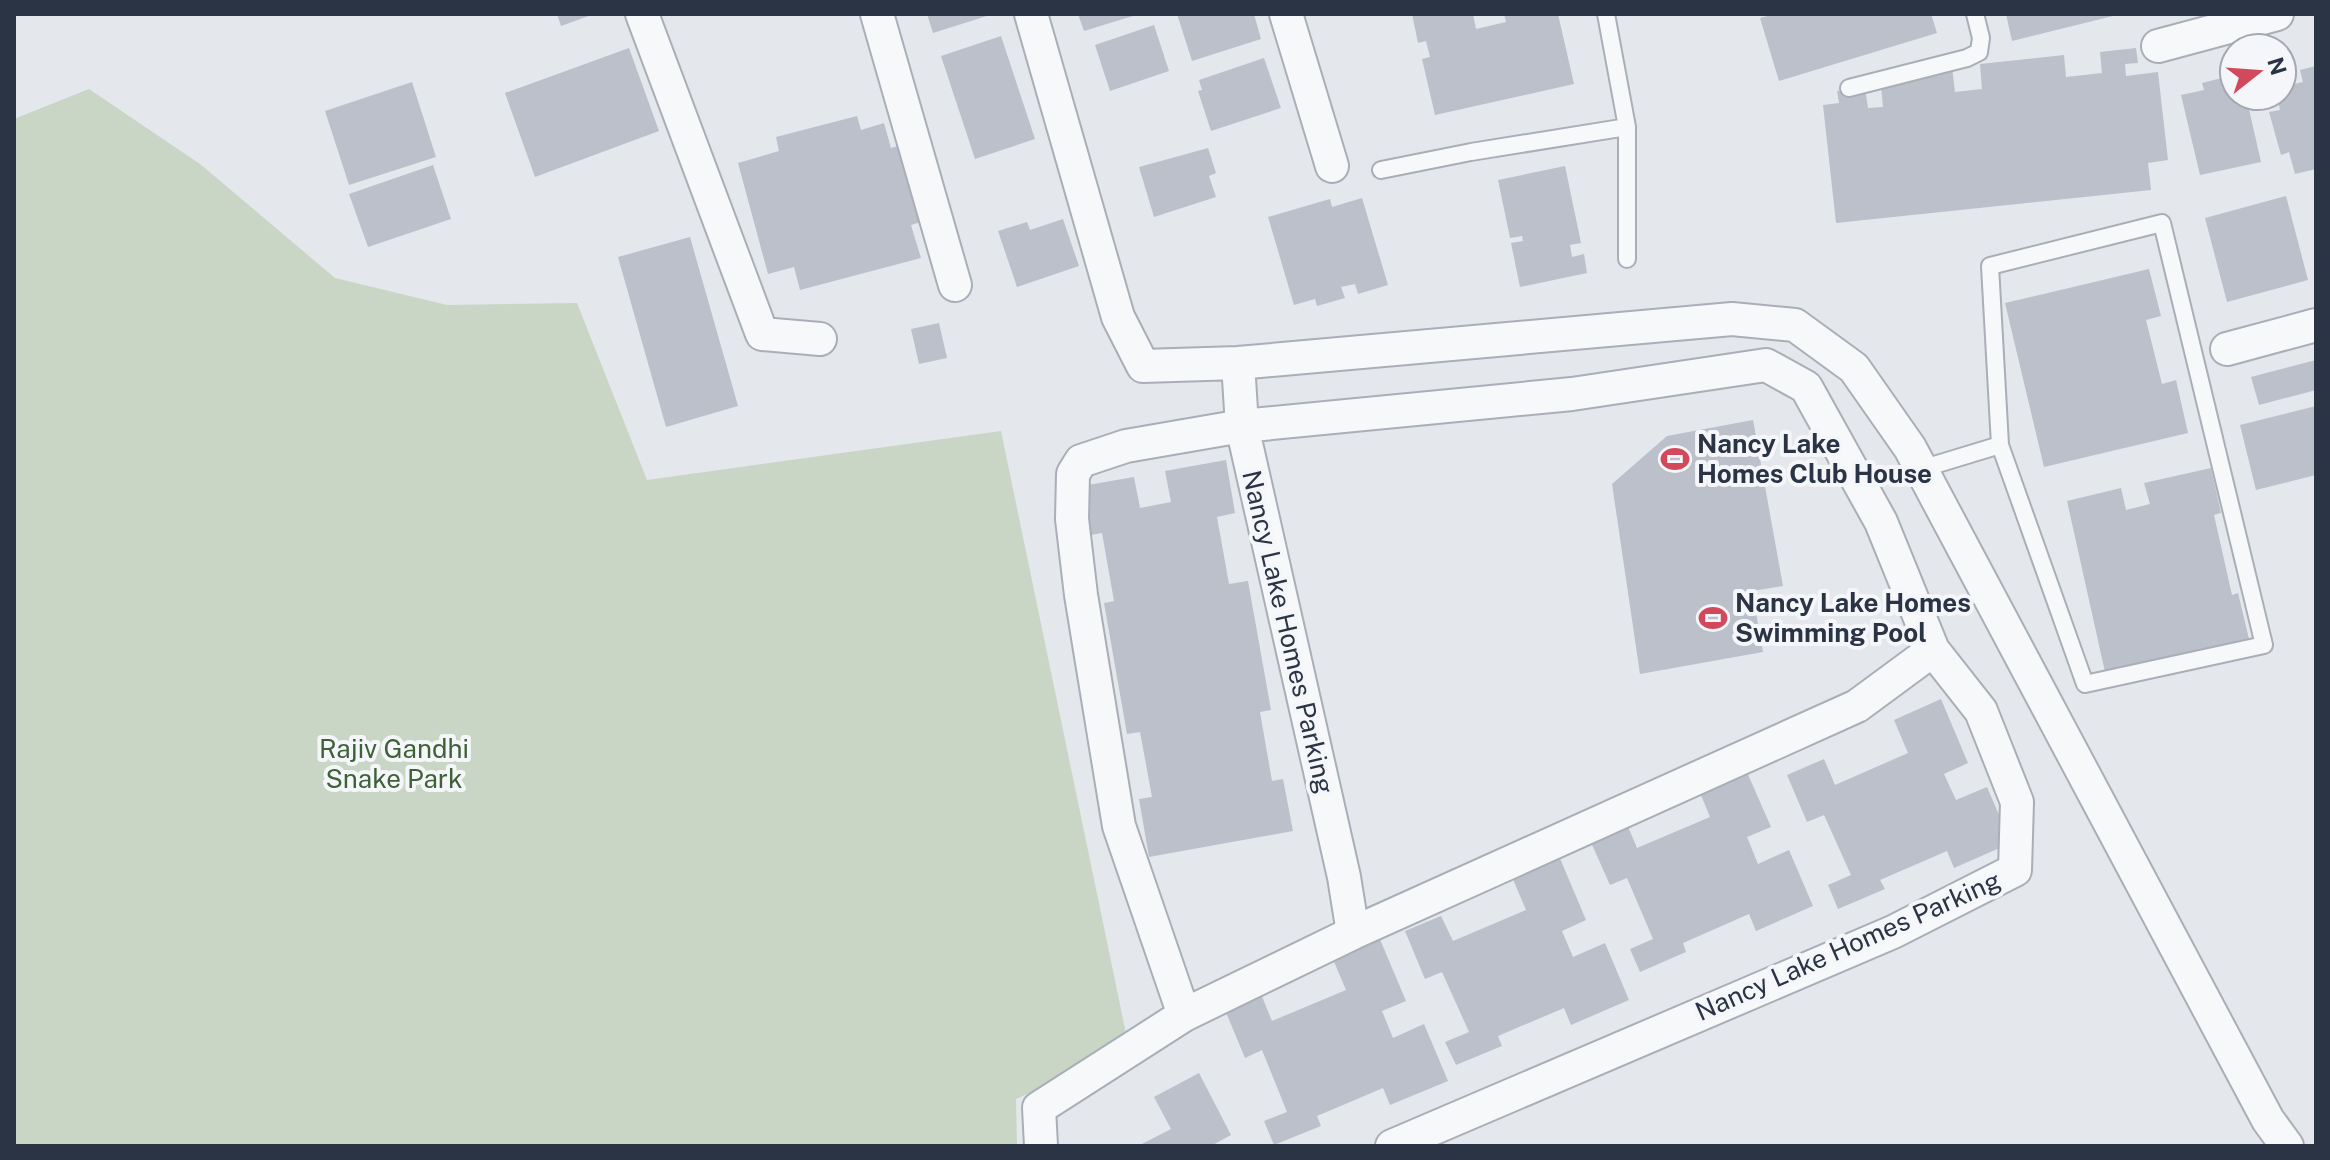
<svg xmlns="http://www.w3.org/2000/svg" width="2330" height="1160" font-family="'Public Sans',sans-serif">
  <style>
    .green { fill: #c9d6c5 }
    .building { fill: #bbc0ca }
    .lines { fill: none; stroke-linecap: round; stroke-linejoin: round }
    .service-casing { stroke: #a9aeb7; stroke-width: 20 }
    .minor-casing { stroke: #a9aeb7; stroke-width: 36 }
    .service { stroke: #f7f8fa; stroke-width: 16 }
    .minor { stroke: #f7f8fa; stroke-width: 32 }
    .labels { text-anchor: middle; stroke-width: 8; stroke-linejoin: round; paint-order: stroke }
    .poi-label { font-size: 26px; font-weight: bold; fill: #2b3445; stroke: #f4f6f9; text-anchor: start }
    .street-label { font-size: 26px; fill: #2b3445; stroke: #f4f6f9 }
    .park-label { font-size: 26px; fill: #3f6138; stroke: #f4f6f9 }
  </style>
  <rect width="100%" height="100%" fill="#e4e7ec"/>
  <path class="green" d="M89 89 200 164 335 278 447 305 577 303 647 480 1001 431 1129 1048 1016 1099 1017 1146H14V119Z"/>
  <path class="building" d="M557 14H594L561 26Z
    M927 14H990V15L933 33Z
    M1078 14H1136V15L1084 31Z
    M1177 14H1254L1261 39 1192 61Z
    M1412 14H1473L1476 29 1506 22 1504 14H1558L1574 84 1435 115 1422 59 1430 57 1426 41 1418 43Z
    M1775 14H1931L1937 33 1779 81 1760 18Z
    M2006 14H2117V15L2012 41Z
    M1154 25 1169 71 1110 91 1095 45Z
    M1001 36 1035 139 975 159 941 56Z
    M629 48 659 131 535 177 505 93Z
    M2136 48 2138 63 2125 64 2126 76 2158 72 2168 160 2148 163 2151 190 1836 223 1823 105 1839 103 1837 91 1865 88 1868 108 1883 107 1881 86 1903 84 1902 72 1952 67 1955 92 1982 89 1980 64 2064 55 2066 77 2102 73 2100 52Z
    M1264 58 1281 108 1211 131 1198 91 1202 90 1199 80Z
    M2316 66V169L2295 174 2289 152 2281 155 2269 112 2280 110 2277 96H2282V87L2303 82 2300 70Z
    M2234 75V96H2246L2261 162 2200 175 2181 95 2204 90 2202 83Z
    M412 82 436 157 349 185 325 111Z
    M857 116 861 130 884 123 891 148 908 143 928 220 911 225 921 258 800 290 794 267 768 274 738 163 779 151 776 137Z
    M1208 148 1216 173 1209 176 1216 197 1154 217 1139 167Z
    M433 165 451 219 368 247 349 194Z
    M1565 166 1581 243 1570 245 1572 257 1584 254 1587 273 1520 287 1511 243 1523 241 1522 236 1510 238 1498 180Z
    M2286 196 2308 280 2227 302 2205 218Z
    M1362 198 1388 285 1358 294 1355 284 1341 287 1345 298 1317 306 1315 299 1294 305 1268 217 1330 199 1332 207Z
    M1063 219 1079 266 1017 287 998 231 1027 222 1030 230Z
    M690 237 738 406 666 427 618 257Z
    M2149 269 2161 316 2146 320 2162 384 2176 380 2188 433 2044 467 2005 303Z
    M939 323 947 358 919 364 911 329Z
    M2316 360V390L2259 405 2251 377Z
    M2316 406V475L2256 490 2240 425Z
    M1753 420 1783 586 1752 591 1763 652 1640 674 1612 484 1667 436Z
    M1226 460 1235 513 1217 517 1229 584 1248 581 1271 710 1260 712 1272 781 1283 779 1293 831 1149 857 1139 799 1152 797 1140 732 1127 734 1104 603 1114 601 1102 533 1091 535 1082 486 1134 477 1140 508 1171 502 1165 471Z
    M2211 468 2221 513 2214 515 2232 595 2238 593 2249 639 2105 672 2067 501 2121 488 2126 510 2150 504 2144 483Z
    M1941 699 1968 763 1944 774 1956 800 1987 787 2011 843 1954 868 1947 851 1880 880 1885 889 1838 909 1828 885 1851 875 1824 815 1807 822 1787 775 1824 759 1835 785 1908 753 1894 720Z
    M1743 763 1771 827 1747 837 1758 864 1789 850 1813 906 1756 931 1749 914 1683 943 1686 952 1640 972 1630 949 1653 939 1627 878 1610 885 1589 838 1626 822 1637 848 1710 817 1696 783Z
    M1559 856 1586 920 1562 931 1573 957 1605 943 1629 1000 1571 1025 1564 1008 1498 1036 1502 1046 1456 1065 1445 1042 1469 1032 1442 972 1425 979 1405 931 1441 916 1453 941 1526 910 1512 877Z
    M1379 937 1406 1001 1382 1011 1393 1038 1424 1024 1448 1081 1390 1105 1383 1088 1317 1116 1321 1126 1274 1145 1264 1121 1287 1112 1262 1050 1245 1058 1225 1010 1261 994 1272 1021 1346 990 1332 957Z
    M1199 1073 1231 1135 1211 1146H1138L1171 1129 1154 1097Z"/>
  <g class="lines">
    <defs>
      <path id="service" d="M1606 14 1627 127V259
        M1849 88 1967 58 1979 52 1981 38 1975 14
        M1381 170 1471 152 1627 127
        M1921 469 2000 445 2085 684 2264 645 2162 223 1990 266 2000 445"/>
      <path id="minor" d="M642 14 762 334 820 339
        M877 14 955 285
        M1031 14 1118 317 1143 366 1238 363 1732 319 1795 325 1854 368 1910 448 2268 1120 2287 1146
        M1286 14 1332 166
        M2158 46 2277 14
        M2227 349 2316 325
        M1238 363 1242 426 1344 877 1353 933 1857 706 1933 650 1981 711 2017 802 2015 870 1893 932 1392 1146
        M1184 1015 1119 826 1081 595 1072 519 1073 474 1081 461 1126 446 1242 426 1572 394 1766 365 1806 387 1881 522 1933 650
        M1041 1146 1039 1108 1184 1015 1353 933"/>
    </defs>
    <use href="#service" class="service-casing"/>
    <use href="#minor" class="minor-casing"/>
    <use href="#service" class="service"/>
    <use href="#minor" class="minor"/>
  </g>
  <defs>
    <symbol id="stadium-bare" viewBox="-9 -9 18 18"><path d="M0-5a6.5 5 0 1 0 0 10a6.5 5 0 1 0 0-10ZM-3.5-1.8h7v3.6h-7Z" fill="#d1495b" stroke="#f4f6f9" stroke-width="2.5" paint-order="stroke"/></symbol>
  </defs>
  <g fill-rule="evenodd">
    <use href="#stadium-bare" x="1655" y="439" width="40" height="40"/>
    <use href="#stadium-bare" x="1693" y="598" width="40" height="40"/>
  </g>
  <g class="labels">
    <g class="poi-label">
      <text x="1697" y="453">Nancy Lake<tspan x="1697" dy="30">Homes Club House</tspan></text>
      <text x="1735" y="612">Nancy Lake Homes<tspan x="1735" dy="30">Swimming Pool</tspan></text>
    </g>
    <g class="street-label">
      <text transform="translate(1288 632) rotate(77)" y="9">Nancy Lake Homes Parking</text>
      <text transform="translate(1848 946) rotate(-24)" y="9">Nancy Lake Homes Parking</text>
    </g>
    <g class="park-label">
      <text x="394" y="758">Rajiv Gandhi<tspan x="394" dy="30">Snake Park</tspan></text>
    </g>
  </g>
  <rect width="2330" height="1160" fill="none" stroke="#2b3445" stroke-width="32"/>
  <g transform="translate(2258 72) rotate(73)"><circle r="38" fill="#f4f6f9" stroke="#a4a8b1" stroke-width="2"/>
  <path d="M0-6L14 30L0 20L-14 30Z" fill="#d1495b"/>
  <text y="-12" font-size="22" font-weight="bold" text-anchor="middle" fill="#2b3445">N</text>
  </g>
</svg>
